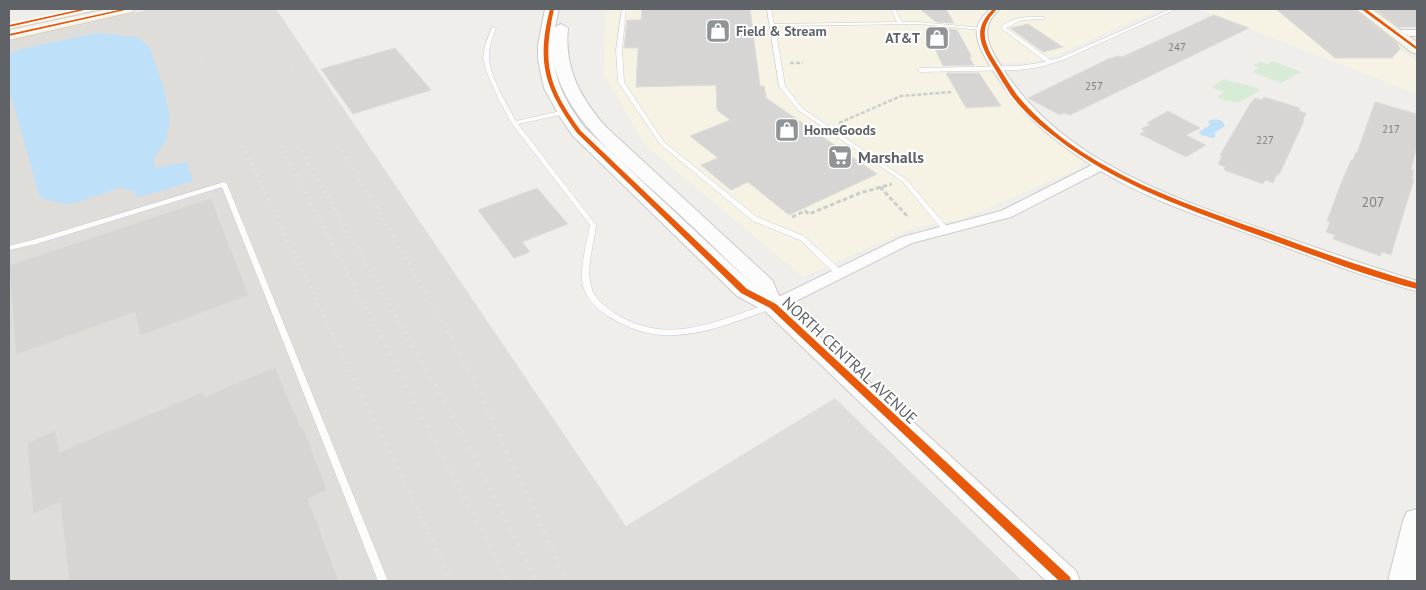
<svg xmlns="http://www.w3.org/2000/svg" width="1426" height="590" font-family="'PT Sans',sans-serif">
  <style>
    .commercial { fill: #f7f3e4 }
    .industrial { fill: #dfddda }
    .green { fill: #d8ebd6 }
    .water { fill: #bfe0f9 }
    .building { fill: #d6d5d3; stroke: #deddd9 }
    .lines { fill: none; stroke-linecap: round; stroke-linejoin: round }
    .lane-casing { stroke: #cbcccc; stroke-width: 1 }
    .street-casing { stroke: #cbcccc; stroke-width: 2 }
    .secondary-casing { stroke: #cacacb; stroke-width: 2 }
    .primary-casing { stroke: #d7ceb8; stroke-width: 2 }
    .path-far1 { stroke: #cacfcc; stroke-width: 2.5; stroke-dasharray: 4 2; stroke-linecap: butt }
    .path { stroke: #cacfcc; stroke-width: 3; stroke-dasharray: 4.5 2.5; stroke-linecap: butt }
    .lane { fill: #fdfcfc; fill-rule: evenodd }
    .street { fill: #fdfcfc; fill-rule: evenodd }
    .secondary { fill: #fdfcfc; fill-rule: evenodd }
    .primary { fill: #f4f2e9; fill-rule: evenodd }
    .rail-far2 { stroke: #e4e4e4; stroke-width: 2.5; stroke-dasharray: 0.5 4.5; stroke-linecap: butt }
    .rail-far1 { stroke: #e4e4e4; stroke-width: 4; stroke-dasharray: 1 5.5; stroke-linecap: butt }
    .rail { stroke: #e4e4e4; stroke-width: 4.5; stroke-dasharray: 1 8; stroke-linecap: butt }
    .cycleway-casing { stroke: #fff; stroke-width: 3 }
    .cycleway { fill: #e8590c; fill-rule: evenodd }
    .labels { text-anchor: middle; stroke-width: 4; stroke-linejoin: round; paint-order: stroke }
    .far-number-label { font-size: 11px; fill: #7e8184 }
    .far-poi-label { font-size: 14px; font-weight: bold; fill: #5f6368; stroke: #fff; text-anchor: start }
    .number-label { font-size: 14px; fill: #7e8184 }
    .poi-label { font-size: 16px; font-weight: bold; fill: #5f6368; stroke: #fff; text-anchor: start }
    .street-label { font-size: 16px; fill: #5f6368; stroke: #fff }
  </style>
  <rect width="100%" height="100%" fill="#efeeea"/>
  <path class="commercial" d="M606 9H1160L1054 56 1037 61 986 64 1009 99 1029 120 1078 156 1082 162 1078 169 963 219 915 227 803 277 644 144 604 74Z
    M1199 9H1349L1417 62V94Z"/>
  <path class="industrial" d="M151 9H276L626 526 835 398 1022 581H9V41Z"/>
  <path class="green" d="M1273 61 1301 72 1281 83 1253 72 1259 68 1253 65 1261 62 1267 64Z
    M1224 79C1236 84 1250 84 1260 90 1242 102 1237 106 1217 97L1224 92 1211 87Z"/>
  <path class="water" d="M97 33 138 37 150 48 164 88 170 118 166 141 154 158 155 168 187 162 193 181 136 198 135 191 119 188 69 205 40 198 9 89V54L21 49Z
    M1215 119 1222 121 1225 126 1214 133 1216 136 1213 138 1201 135 1199 132 1210 125 1208 121Z"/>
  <path class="building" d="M642 9H750L760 86H764L766 98 877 174 789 215 748 182 731 190 701 165 718 158 690 136 730 120 717 110 716 85 636 87 638 48H624L627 20H641Z
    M920 9H946L954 23 936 22Z
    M1276 9H1354L1397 43 1400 49 1392 58H1335Z
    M1375 9H1417V27H1399Z
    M1214 15 1249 28 1070 115 1064 113 1060 115 1028 98 1108 59 1119 56 1122 57Z
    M1028 24 1058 44 1063 47 1043 52 1010 28Z
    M944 28 957 30 972 57H969L974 65 943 66 928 34H951Z
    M395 48 431 90 353 114 321 69Z
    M946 73H979L1001 106 966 108Z
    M1264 97 1300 108 1299 111 1306 113 1303 120 1304 121 1279 175 1277 174 1273 183 1265 180 1263 184 1224 170 1225 167 1218 164 1222 156 1220 155 1250 104 1255 98 1262 100Z
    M1375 102 1417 114V146L1411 170H1414L1412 179H1414L1391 255 1382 252 1380 256 1333 239 1335 235 1326 232 1330 222 1327 221 1338 191 1351 160H1353L1356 152 1357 153Z
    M1168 111 1200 128 1186 135 1206 145 1186 157 1140 134 1145 131 1141 129 1151 124 1147 123Z
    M537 188 568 224 522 242 530 252 514 258 478 210Z
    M211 198 249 295 140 336 135 312 16 355 9 265Z
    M275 367 301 428 303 427 327 490 308 499 339 581H69L60 502 33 514 27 443 56 430 59 452 203 392 204 397Z"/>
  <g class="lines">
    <defs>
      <path id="lane" d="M622 9H626L622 50 624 82 664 142 757 217 804 236 842 271 843 273 842 275H836L800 240 753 221 660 144 618 82 616 50Z
        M767 9H771L774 24 897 22 891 9H895L902 22H919L983 28V29L981 30 919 24 775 26 785 86 802 108 907 180 948 228 949 230 948 232H944L903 182 798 110 779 86Z
        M1171 9H1176L1063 60 1040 67 1018 70 920 72 917 70 920 68 1018 66 1046 62 1001 28C1008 17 1031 16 1044 17V19H1042L1022 20 1006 28 1051 60 1059 58Z
        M492 27 496 28C493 37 489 45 489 55 488 73 507 105 516 121L565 110 568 112 565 114 518 124 596 225C594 244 586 267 591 286 594 299 606 307 616 314 669 347 718 320 771 303L775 306 774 308C718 328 665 353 610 317 598 310 587 300 583 286 579 267 587 244 590 225L512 124 499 100 487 73 483 58 485 46Z
        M224 182 227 184 388 581H378L222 187 36 244 9 250V246L33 240Z"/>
      <path id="street" d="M990 9H1000C997 13 992 16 990 21 981 38 996 58 1005 72 1063 160 1168 196 1262 229 1314 247 1365 265 1417 281V291C1362 277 1308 255 1255 236 1203 217 1148 200 1101 171L1011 217 912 243 778 310 773 311 768 310 765 306 768 302 902 237 1001 211 1092 165C1046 137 1020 112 991 67 984 56 975 41 977 28 979 20 985 14 990 9Z
        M1396 30H1417V36L1392 35 1391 33Z"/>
      <path id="secondary" d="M545 9H559L555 27 561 24 568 28C564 68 580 97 605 126L772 280 782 302 1076 571 1080 581H1046L765 311 737 296 573 136 560 117 544 88 538 60V45ZM554 64C568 124 625 163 667 203 697 230 726 259 755 287L585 128C570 108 558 89 554 64Z
        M1417 509V581H1388L1403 521 1407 512Z"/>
      <path id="primary" d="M108 9H135L133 12 128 13 9 40V30Z
        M1356 9H1372L1417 42V54L1411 52Z"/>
    </defs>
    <use href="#lane" class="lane-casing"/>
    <use href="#street" class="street-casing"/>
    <use href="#secondary" class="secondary-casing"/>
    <use href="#primary" class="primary-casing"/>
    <path class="path-far1" d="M790 63H803
      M839 123 901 96 952 92"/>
    <path class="path" d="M880 187 909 218
      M792 217 805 211 809 214 860 193 892 184"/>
    <use href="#lane" class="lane"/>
    <use href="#street" class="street"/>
    <use href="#secondary" class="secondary"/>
    <use href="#primary" class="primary"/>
    <path class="rail-far2" d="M209 9 281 147
      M221 9 300 147
      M261 9 286 46 294 74 340 147
      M196 49 243 147"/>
    <path class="rail-far1" d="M243 146 335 339
      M281 146 382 339
      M299 146 409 339
      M339 146 368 193 452 339"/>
    <path class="rail" d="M335 338 451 581
      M381 338 508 581
      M408 338 468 443 537 581
      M451 338 473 377 566 581"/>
    <defs>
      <path id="cycleway" d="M82 9H89L9 27V25Z
        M123 9H130L9 36V34Z
        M550 9H554C542 64 548 86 581 131L747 289 776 304 1070 577 1071 581H1059L770 308 741 293 577 133C545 89 536 63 550 9Z
        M993 9H997C994 13 990 16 988 21 978 38 993 58 1002 72 1007 80 1012 88 1017 95 1078 168 1175 200 1263 231 1314 250 1365 268 1417 283V289C1366 276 1316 256 1266 238 1193 211 1117 186 1055 137 1039 125 1023 111 1011 95 1006 87 1000 78 995 69 981 47 971 30 993 9Z
        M1361 9H1366L1417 47V50Z"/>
    </defs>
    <use href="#cycleway" class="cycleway-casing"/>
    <use href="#cycleway" class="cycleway"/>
  </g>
  <defs>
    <symbol id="shop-square" viewBox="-11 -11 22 22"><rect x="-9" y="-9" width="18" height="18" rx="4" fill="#919496" stroke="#fff"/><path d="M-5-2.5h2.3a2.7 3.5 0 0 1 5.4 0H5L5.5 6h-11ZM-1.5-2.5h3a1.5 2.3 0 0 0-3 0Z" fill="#fff"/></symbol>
    <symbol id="supermarket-square" viewBox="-11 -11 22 22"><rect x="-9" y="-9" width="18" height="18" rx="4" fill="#919496" stroke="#fff"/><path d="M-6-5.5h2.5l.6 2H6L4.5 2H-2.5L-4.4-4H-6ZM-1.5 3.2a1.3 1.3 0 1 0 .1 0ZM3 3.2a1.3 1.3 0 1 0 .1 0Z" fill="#fff"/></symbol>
  </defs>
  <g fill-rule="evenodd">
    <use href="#shop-square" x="704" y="17" width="28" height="28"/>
    <use href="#shop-square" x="923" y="24" width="28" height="28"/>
    <use href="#shop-square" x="773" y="116" width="28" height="28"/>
    <use href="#supermarket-square" x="826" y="143" width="28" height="28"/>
  </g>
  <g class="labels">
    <g class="far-number-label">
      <text x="1177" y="51">247</text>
      <text x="1094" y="90">257</text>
      <text x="1391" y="133">217</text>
      <text x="1265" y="144">227</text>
    </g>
    <g class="far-poi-label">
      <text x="736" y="36">Field &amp; Stream</text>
      <text x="920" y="43" text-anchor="end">AT&amp;T</text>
      <text x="804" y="135">HomeGoods</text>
    </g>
    <g class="number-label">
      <text x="1373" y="207">207</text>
    </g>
    <g class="poi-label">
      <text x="858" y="163">Marshalls</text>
    </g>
    <g class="street-label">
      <text transform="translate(850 360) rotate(43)" y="6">NORTH CENTRAL AVENUE</text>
    </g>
  </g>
  <rect width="1426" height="590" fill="none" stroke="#5f6368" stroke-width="20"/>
</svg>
